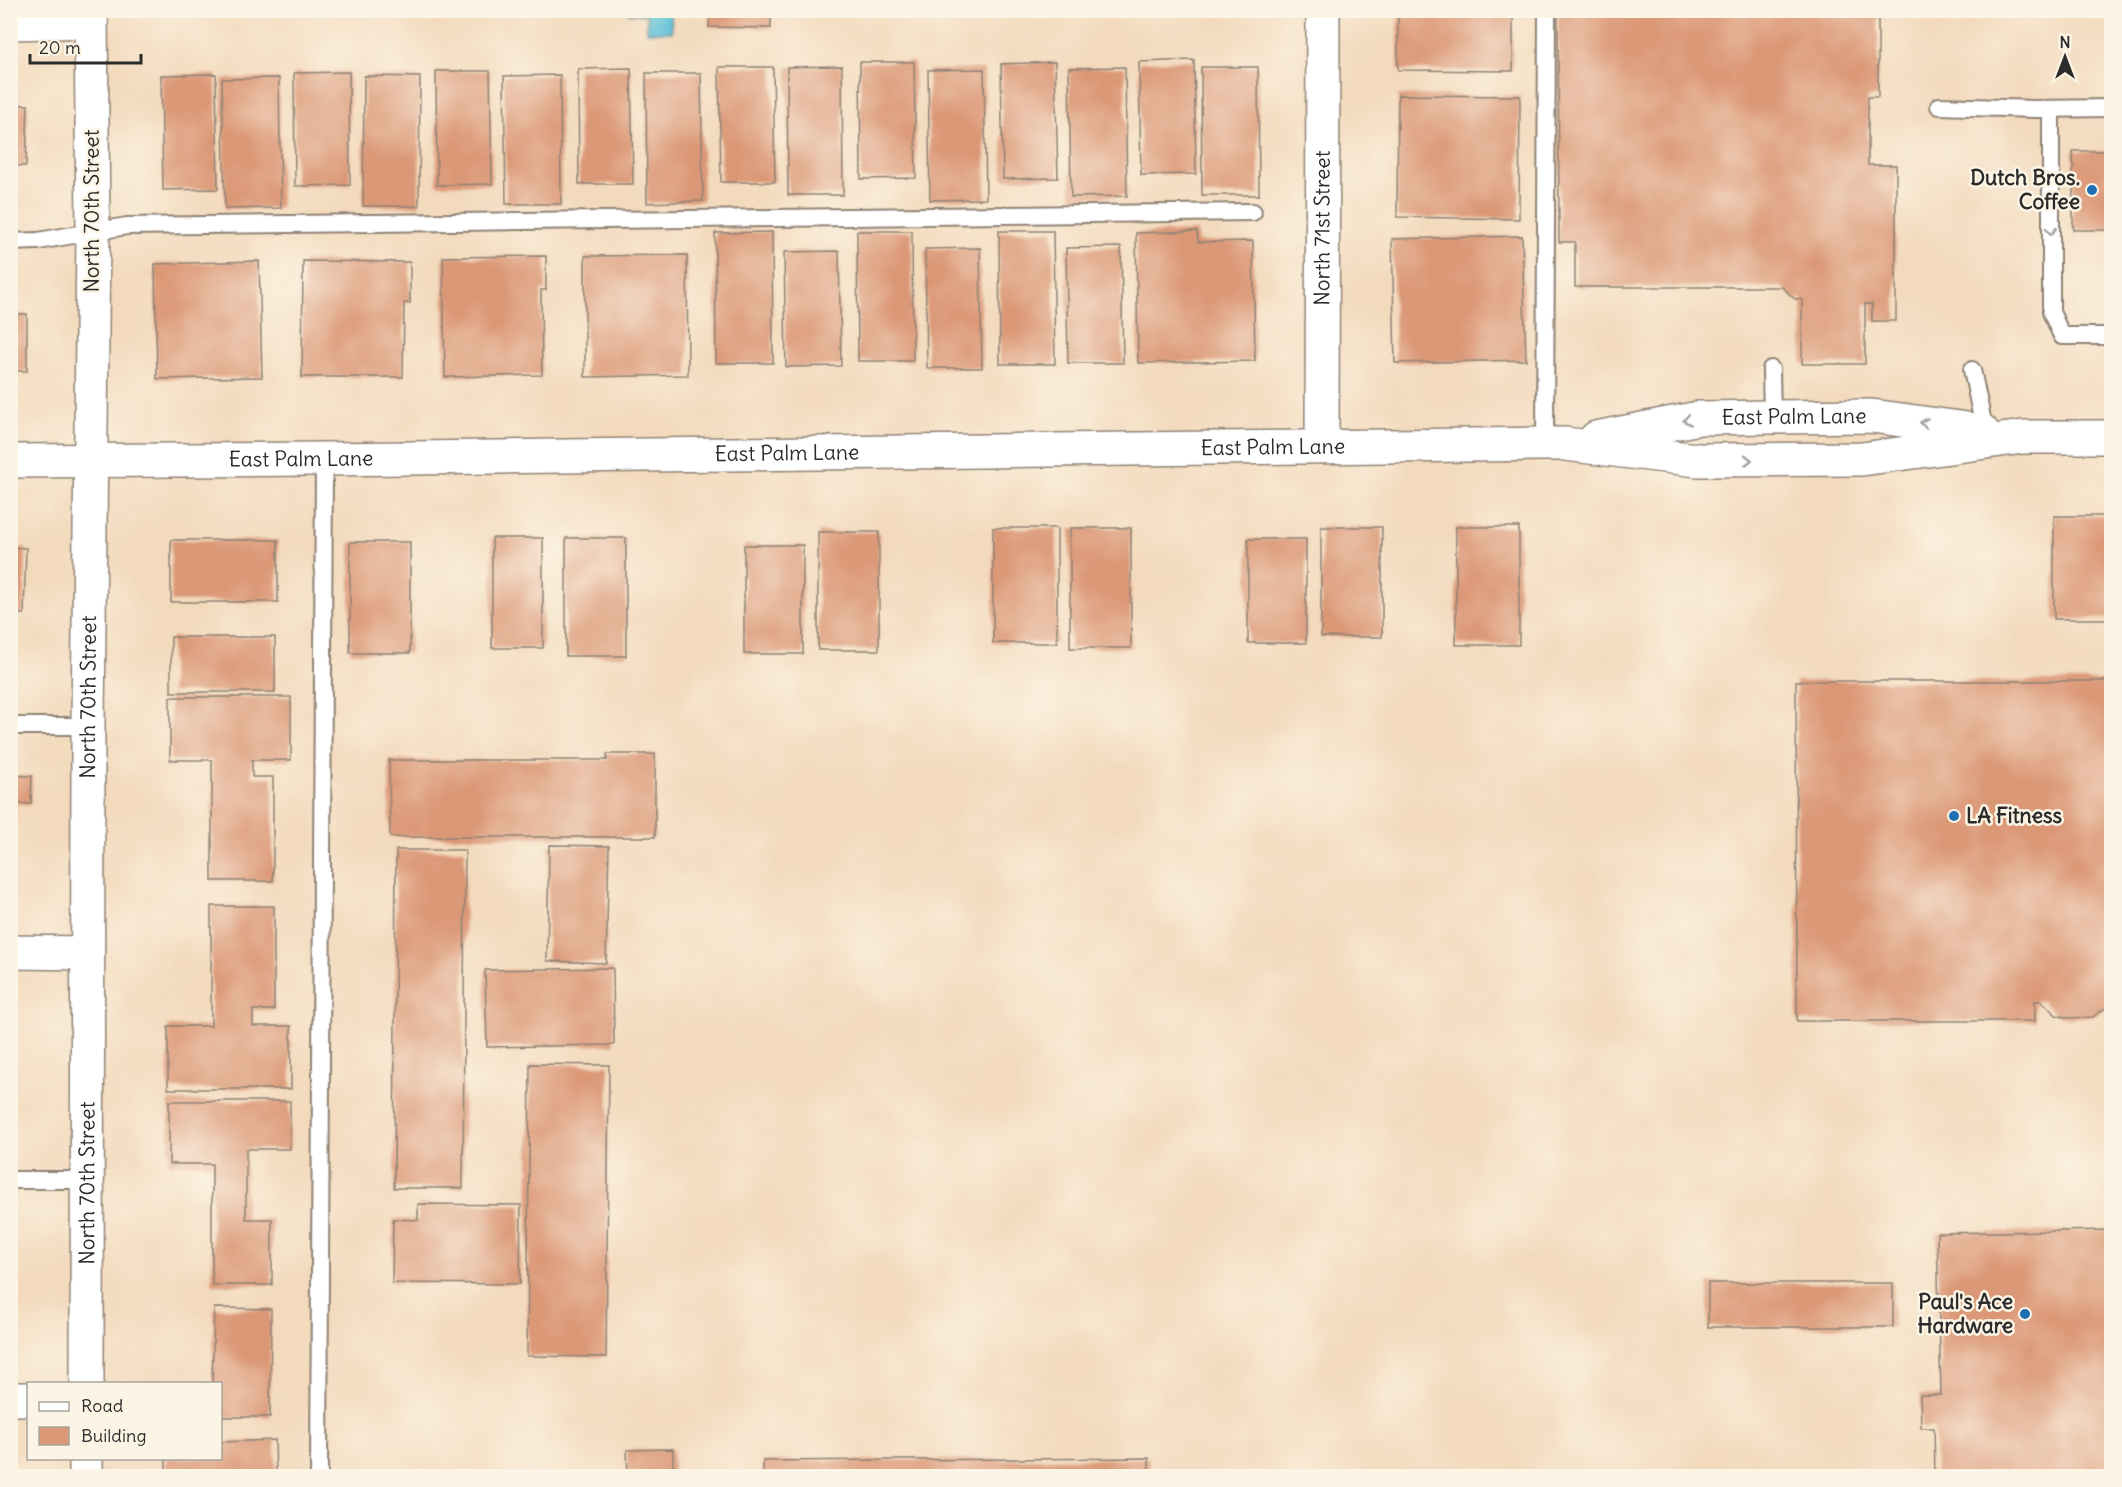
<svg xmlns="http://www.w3.org/2000/svg" width="2122" height="1487" font-family="Delius,sans-serif">
  <style>
    .water { fill: #59bfd7; stroke: #427581; stroke-width: 1.5 }
    .building { fill: #db9877 }
    .lines { fill: none; stroke-linecap: round; stroke-linejoin: round }
    .lane-casing { stroke: #8f8274; stroke-width: 20 }
    .street-casing { stroke: #8f8274; stroke-width: 36 }
    .secondary-casing { stroke: #8f8274; stroke-width: 36 }
    .lane { stroke: #fff; stroke-width: 16 }
    .street { stroke: #fff; stroke-width: 33 }
    .secondary { stroke: #fff; stroke-width: 33 }
    .oneway { stroke: #a0a0a0 }
    .poi-dot { fill: #1f6fb2; stroke: #fcf5e5; stroke-width: 2 }
    .labels { text-anchor: middle; stroke-width: 5; stroke-linejoin: round; paint-order: stroke }
    .poi-label { font-size: 21px; font-weight: bold; fill: #2b2b2b; stroke: #fcf5e5; text-anchor: end }
    .street-label { font-size: 21px; fill: #2b2b2b; stroke: #fcf5e5 }
  </style>
  <rect width="100%" height="100%" fill="#fcf5e5"/>
  <filter id="ink" filterUnits="userSpaceOnUse"><feTurbulence type="fractalNoise" baseFrequency=".0167" numOctaves="2"/><feDisplacementMap in="SourceGraphic" scale="12" xChannelSelector="R" yChannelSelector="G"/><feConvolveMatrix kernelMatrix="1 2 1 2 8 2 1 2 1" color-interpolation-filters="sRGB"/></filter>
  <filter id="wash" filterUnits="userSpaceOnUse"><feTurbulence type="fractalNoise" baseFrequency=".008" numOctaves="4" result="noise"/><feDisplacementMap in="SourceGraphic" scale="24" xChannelSelector="R" yChannelSelector="G"/><feGaussianBlur stdDeviation="1.35" result="paint"/><feColorMatrix in="noise" values="0 0 0 0 0 0 0 0 0 0 0 0 0 0 0 0 0 1.4 0 .05"/><feComposite in="paint" operator="in"/></filter>
  <g filter="url(#wash)">
    <rect width="100%" height="100%" fill="#f3dabd"/>
    <path class="water" d="M628 11 678 10V12H671L672 32H647V15L628 13Z"/>
    <g id="blocks">
      <path class="building" d="M710 10H771V28L709 27Z
        M1398 10H1513V71L1398 70Z
        M1558 10H1878V97H1868V165H1896V321H1872V304H1865V364H1802V299H1795L1782 287H1575V242H1559Z
        M1194 60 1196 174 1141 175 1139 62Z
        M860 62H914L916 178 861 179Z
        M1055 62 1058 178 1003 179 1001 64Z
        M842 66 843 195H788L787 67Z
        M719 67H773L775 182H721Z
        M1125 67 1127 196 1071 197 1069 68Z
        M1201 67H1258L1259 195H1202Z
        M631 68 633 184H579L578 69Z
        M984 69 986 199 930 200 928 70Z
        M436 71H490L492 184 437 185Z
        M349 72 350 185 295 186 294 73Z
        M646 73H701L703 201 647 203Z
        M216 74 218 189 163 190 161 75Z
        M560 75 561 204H506L504 76Z
        M364 76 420 77 419 206H363Z
        M279 78 281 208 225 209 222 79Z
        M1398 95 1520 96 1519 219 1397 217Z
        M10 104 28 105 26 166H10Z
        M2073 151H2112V230H2073Z
        M857 231H912L913 361H858Z
        M999 231H1053L1055 364H1000Z
        M1197 231 1198 242 1253 241 1255 361 1138 363 1136 233Z
        M772 232 773 363H716L715 233Z
        M1522 236 1526 360 1395 363 1392 239Z
        M1121 247 1123 363H1068L1066 248Z
        M980 248 982 368H927L925 249Z
        M839 251 841 366 786 367 784 252Z
        M687 255 688 375 585 377V256Z
        M546 256V290H541L542 375 445 377 443 257Z
        M259 261 262 377 157 379 155 264Z
        M303 261 410 262V303H404L403 377H302Z
        M10 314H27V371H10Z
        M2054 516H2112V619H2054Z
        M1321 527H1382V637H1321Z
        M1456 527H1519V645H1456Z
        M993 528H1057V643H993Z
        M1070 528H1131V648H1070Z
        M818 532H879V650H818Z
        M492 538H543V648H492Z
        M566 538H626V656H566Z
        M1248 539H1306V643H1248Z
        M171 540H278V602H171Z
        M350 542H410V653H350Z
        M744 545H803V654H744Z
        M10 547 26 548 24 614H10Z
        M171 637H275V692H171Z
        M1796 681H2112V950H2107L2112 963V977L2109 1005 2093 1017 2069 1018 2056 1015 2042 1001H2035V1021H1797Z
        M170 697H291V760H252V777H273V881H212V760H170Z
        M607 754H655V837H390L389 760H607Z
        M10 775 32 776 31 804H16L15 834H10Z
        M549 845 609 846 606 963 547 961Z
        M396 850H465L463 1188H394Z
        M211 906H274V1010H253V1026H291V1089H168V1026H211Z
        M613 968 614 1045 487 1047 485 970Z
        M530 1064 609 1065 606 1357 527 1356Z
        M169 1101H290V1149H246V1219H272V1285H212V1164H169Z
        M418 1204 521 1205 520 1284 392 1283 393 1219 418 1220Z
        M2112 1230V1476H1935L1934 1428H1921L1920 1395H1941L1937 1233Z
        M1708 1283H1893V1327H1708Z
        M214 1308 271 1309 270 1417H220V1384H212Z
        M275 1440 276 1476H166V1458H220V1442Z
        M673 1449V1476H628L627 1450Z
        M1149 1458V1476H763V1461Z"/>
    </g>
  </g>
  <g filter="url(#ink)">
    <use href="#blocks" fill-opacity="0" stroke="#8f8274" stroke-width="1.5"/>
    <g class="lines">
      <defs>
        <path id="lane" d="M1939 106 2036 109 2112 108
          M2051 109V312L2062 336H2112
          M10 242 38 241 127 226 1253 212
          M1771 369 1772 417
          M1972 370 1986 437
          M1545 444 1547 10
          M10 726H88
          M10 1180H87
          M319 1476 324 459"/>
        <g id="street">
          <path d="M10 23 91 21"/>
          <path id="s1" d="M1596 438 1699 418 1772 417 1872 416 1982 431"/>
          <path id="s2" d="M1322 446 1323 10"/>
          <path id="s3" d="M10 461 324 459 1545 444H1565L1697 460 1862 459 2023 437H2112"/>
          <path d="M10 952 87 953"/>
          <path d="M10 1399H28"/>
        </g>
        <g id="secondary">
          <path id="s4" d="M87 1384 88 726 93 232 91 10"/>
          <path d="M86 1476V1458"/>
        </g>
      </defs>
      <use href="#lane" class="lane-casing"/>
      <use href="#street" class="street-casing"/>
      <use href="#secondary" class="secondary-casing"/>
      <use href="#lane" class="lane"/>
      <use href="#street" class="street"/>
      <use href="#secondary" class="secondary"/>
    </g>
    <defs><path id="oneway-chevron" d="M-2-3.5L2.5 0L-2 3.5" fill="none" stroke-width="1.6" stroke-linecap="round" stroke-linejoin="round" transform="scale(1.5)"/></defs>
    <g class="oneway">
      <use href="#oneway-chevron" transform="translate(2051 231) rotate(90)"/>
      <use href="#oneway-chevron" transform="translate(1687 420) rotate(169)"/>
      <use href="#oneway-chevron" transform="translate(1924 423) rotate(-172)"/>
      <use href="#oneway-chevron" transform="translate(1748 460)"/>
    </g>
  </g>
  <g class="poi-dot">
    <circle cx="2092" cy="190" r="6"/>
    <circle cx="1954" cy="816" r="6"/>
    <circle cx="2025" cy="1314" r="6"/>
  </g>
  <g class="labels">
    <g class="poi-label">
      <text x="2080" y="185">Dutch Bros.<tspan x="2080" dy="24">Coffee</tspan></text>
      <text x="1966" y="823" text-anchor="start">LA Fitness</text>
      <text x="2013" y="1309">Paul's Ace<tspan x="2013" dy="24">Hardware</tspan></text>
    </g>
    <g class="street-label">
      <text transform="translate(92 211) rotate(-90)" y="7">North 70th Street</text>
      <text dy="7" stroke="none"><textPath href="#s2" startOffset="218">North 71st Street</textPath></text>
      <text dy="7" stroke="none"><textPath href="#s1" startOffset="200">East Palm Lane</textPath></text>
      <text dy="7" stroke="none"><textPath href="#s3" startOffset="1263">East Palm Lane</textPath></text>
      <text dy="7" stroke="none"><textPath href="#s3" startOffset="777">East Palm Lane</textPath></text>
      <text dy="7" stroke="none"><textPath href="#s3" startOffset="291">East Palm Lane</textPath></text>
      <text dy="7" stroke="none"><textPath href="#s4" startOffset="687">North 70th Street</textPath></text>
      <text dy="7" stroke="none"><textPath href="#s4" startOffset="201">North 70th Street</textPath></text>
    </g>
  </g>
  <rect width="2122" height="1487" fill="none" stroke="#fcf5e5" stroke-width="36"/>
  <rect x="27" y="1382" width="195" height="78" fill="#fcf5e5" stroke="#a8a49b" stroke-width="1.5"/>
  <rect x="39" y="1402" width="30" height="9" fill="#ffffff" stroke="#a8a49b" stroke-width="1.5"/>
  <text x="81" y="1412" font-size="18" fill="#2b2b2b">Road</text>
  <rect x="39" y="1427" width="30" height="18" fill="#db9877" stroke="#a8a49b" stroke-width="1.5"/>
  <text x="81" y="1442" font-size="18" fill="#2b2b2b">Building</text>
  <g transform="translate(2065 57)" stroke="#fcf5e5" stroke-width="4.5" paint-order="stroke">
  <path d="M0-4.5L10 22L0 15L-10 22Z" fill="#2b2b2b"/>
  <text y="-9" font-size="16" font-weight="bold" text-anchor="middle" fill="#2b2b2b">N</text>
  </g>
  <path d="M30 54v9h111v-9" fill="none" stroke="#2b2b2b" stroke-width="3"/>
  <text x="39" y="54" font-size="18" fill="#2b2b2b" stroke="#fcf5e5" stroke-width="4.5" paint-order="stroke">20 m</text>
</svg>
